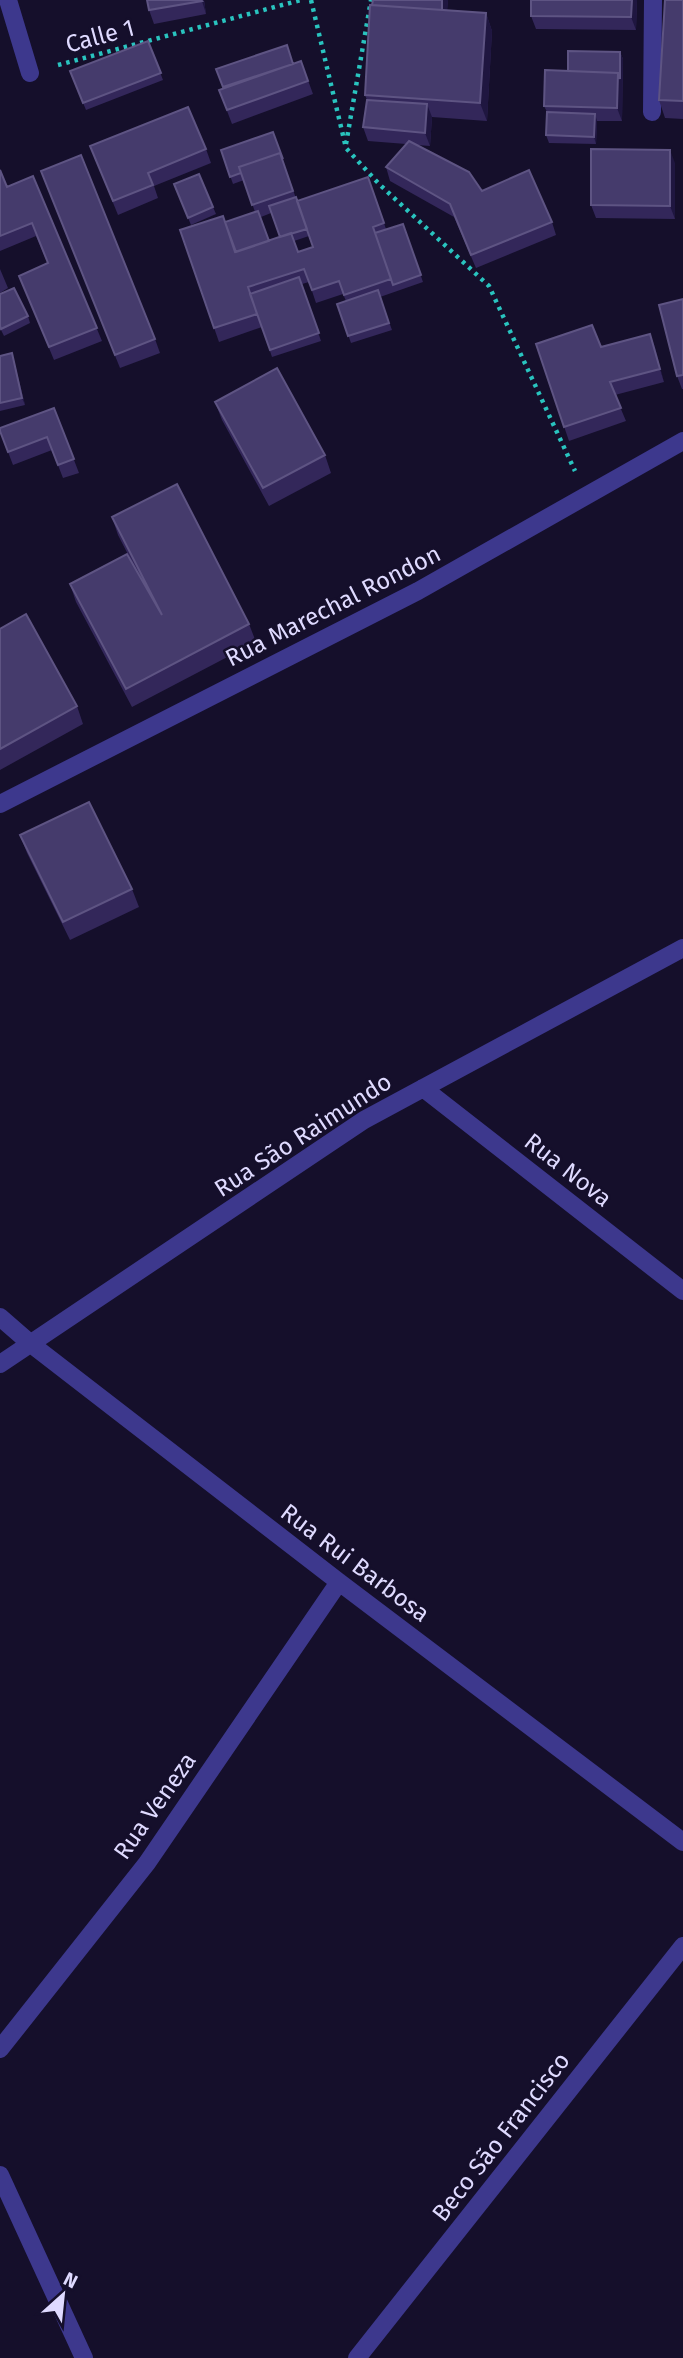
<svg xmlns="http://www.w3.org/2000/svg" width="683" height="2358" font-family="'Fira Sans',sans-serif">
  <style>
    .lines { fill: none; stroke-linecap: round; stroke-linejoin: round }
    .path { stroke: #29c4bf; stroke-width: 4.5; stroke-dasharray: 3.5 5; stroke-linecap: butt }
    .minor { stroke: #3d388d; stroke-width: 18 }
    .wall { fill: #33275a; fill-rule: evenodd }
    .shaded-wall { fill: #1f1640 }
    .building { fill: #453b6c; stroke: #5e5483; stroke-width: 2 }
    .labels { text-anchor: middle; stroke-width: 5; stroke-linejoin: round; paint-order: stroke }
    .street-label { font-size: 24px; fill: #dfdaff; stroke: #150f2b }
  </style>
  <rect width="100%" height="100%" fill="#150f2b"/>
  <g class="lines">
    <path class="path" d="M311 0 346 148 379 184 489 286 575 471
      M58 65 301 0
      M346 144 371 0"/>
    <path class="minor" d="M8 0 30 73
      M652 112 653 0
      M0 804 418 591 683 441
      M423 1088 683 1291
      M0 1317 31 1344 339 1582 683 1842
      M0 1364 364 1120 683 948
      M0 2049 147 1863 339 1582
      M0 2175 84 2358
      M357 2358 683 1946"/>
  </g>
  <path class="wall" d="M204 0 206 14 154 24 149 10Z
    M448 0 447 10 486 13 492 31 487 121 432 117 430 146 417 145 482 191 552 222 556 235 476 268 454 217 390 181 386 167 406 144 368 141 363 127 367 100 365 95 372 5Z
    M531 0H637L636 30 536 29 531 16Z
    M683 0V119L665 118 659 100Z
    M148 41 163 80 86 110 70 71Z
    M620 52 623 59 622 121H597L596 144 549 143 546 135 547 112 544 106 568 71Z
    M301 61 313 94 232 124 219 90 223 88 216 69 293 64Z
    M273 132 309 236 294 241 298 252 313 247 368 177 386 229 403 224 423 282 380 297 392 330 351 343 337 304 346 301 343 294 316 303 309 282 302 284 321 341 272 357 262 327 219 342 180 230 226 223 255 212 244 180 233 184 221 150ZM271 213 280 237 269 241 261 217Z
    M90 146 206 149 211 163 154 186 158 198 118 215Z
    M675 163V219L596 218 591 205Z
    M0 170 7 187 33 176 102 341 54 360 19 276 48 264 36 236 0 251Z
    M46 184 155 339 160 353 120 368Z
    M174 184 213 207 216 214 191 225Z
    M0 269 8 288 0 293Z
    M0 294 28 316 30 323 4 336 0 328Z
    M683 299V389H682L677 376Z
    M650 334 664 382 615 395 626 421 569 441 536 344 601 347Z
    M12 353 25 405 0 411V356Z
    M215 402 325 455 331 473 269 506 222 420Z
    M54 408 79 473 63 478 52 450 13 465 0 431Z
    M112 517 249 624 256 642 132 707 76 602 70 584 135 568 118 535Z
    M0 629 77 706 83 724 0 770Z
    M20 835 132 889 139 907 70 940 27 853Z"/>
  <path class="shaded-wall" d="M201 0H204L206 14 202 1Z
    M442 0H448L446 28 441 14Z
    M632 0H637L636 30 631 17Z
    M486 13 492 31 487 121 480 103Z
    M620 52 623 59 622 121 617 108 618 73Z
    M427 104 432 117 430 146 425 133Z
    M595 114 597 121 596 144 594 137Z
    M670 150 675 163V219L670 206Z
    M650 334 655 347 664 382 660 369Z
    M12 353 14 360 25 405 22 398Z"/>
  <path class="building" d="M147 0H201L202 1 149 10Z
    M373 0H442V10L372 5Z
    M531 0H632L631 17 531 16Z
    M665 0H683V101L659 100Z
    M370 5 486 13 480 103 365 95Z
    M148 41 161 73 83 103 70 71Z
    M287 45 293 64 223 87 216 69Z
    M568 51 620 52V79L618 73 568 71Z
    M301 61 308 81 227 110 219 90Z
    M545 70 618 73 617 108 544 106Z
    M367 100 427 104 425 133 363 127Z
    M188 107 206 149 148 173 153 185 113 201 90 146Z
    M547 112 595 114 594 137 546 135Z
    M273 132 283 159 280 153 239 167 241 173 230 177 221 150Z
    M409 141 469 172 482 191 529 170 552 222 471 255 450 204 386 167Z
    M591 149 670 150V206L591 205Z
    M280 153 293 191 252 205 239 167Z
    M81 155 155 339 115 355 41 171Z
    M0 170 7 187 33 176 97 328 49 347 19 276 48 263 32 223 0 236Z
    M199 174 213 207 188 218 174 184Z
    M368 177 384 223 373 227 391 279 344 295 339 281 312 290 304 269 248 287 257 314 214 328 180 230 223 216 235 252 291 233 298 252 313 247 297 201Z
    M296 197 307 229 280 237 269 206Z
    M258 211 269 241 236 252 225 222Z
    M403 224 421 275 393 285 375 233Z
    M299 277 319 333 270 350 250 294Z
    M14 288 28 316 1 329 0 326V294Z
    M378 290 389 323 348 336 337 304Z
    M683 299V375L677 376 659 305Z
    M592 325 601 347 650 334 660 369 610 382 621 408 564 427 536 344Z
    M12 353 22 398 0 403V356Z
    M277 368 325 455 263 488 215 402Z
    M54 408 74 459 58 465 47 437 8 452 0 431V428Z
    M177 484 249 624 126 689 70 584 127 554 162 615 112 517Z
    M26 614 77 706 0 749V629Z
    M89 802 132 889 63 922 20 835Z"/>
  <g class="labels">
    <g class="street-label">
      <text transform="translate(100 36) rotate(-15)" y="8">Calle 1</text>
      <text transform="translate(333 606) rotate(-27)" y="8">Rua Marechal Rondon</text>
      <text transform="translate(303 1135) rotate(-33)" y="8">Rua São Raimundo</text>
      <text transform="translate(568 1170) rotate(38)" y="8">Rua Nova</text>
      <text transform="translate(355 1563) rotate(37)" y="8">Rua Rui Barbosa</text>
      <text transform="translate(155 1806) rotate(-55)" y="8">Rua Veneza</text>
      <text transform="translate(501 2137) rotate(-52)" y="8">Beco São Francisco</text>
    </g>
  </g>
  <g transform="translate(63 2295) rotate(27)" stroke="#150f2b" stroke-width="5" paint-order="stroke">
  <path d="M0-5L12 26L0 18L-12 26Z" fill="#dfdaff"/>
  <text y="-10" font-size="19" font-weight="bold" text-anchor="middle" fill="#dfdaff">N</text>
  </g>
</svg>
